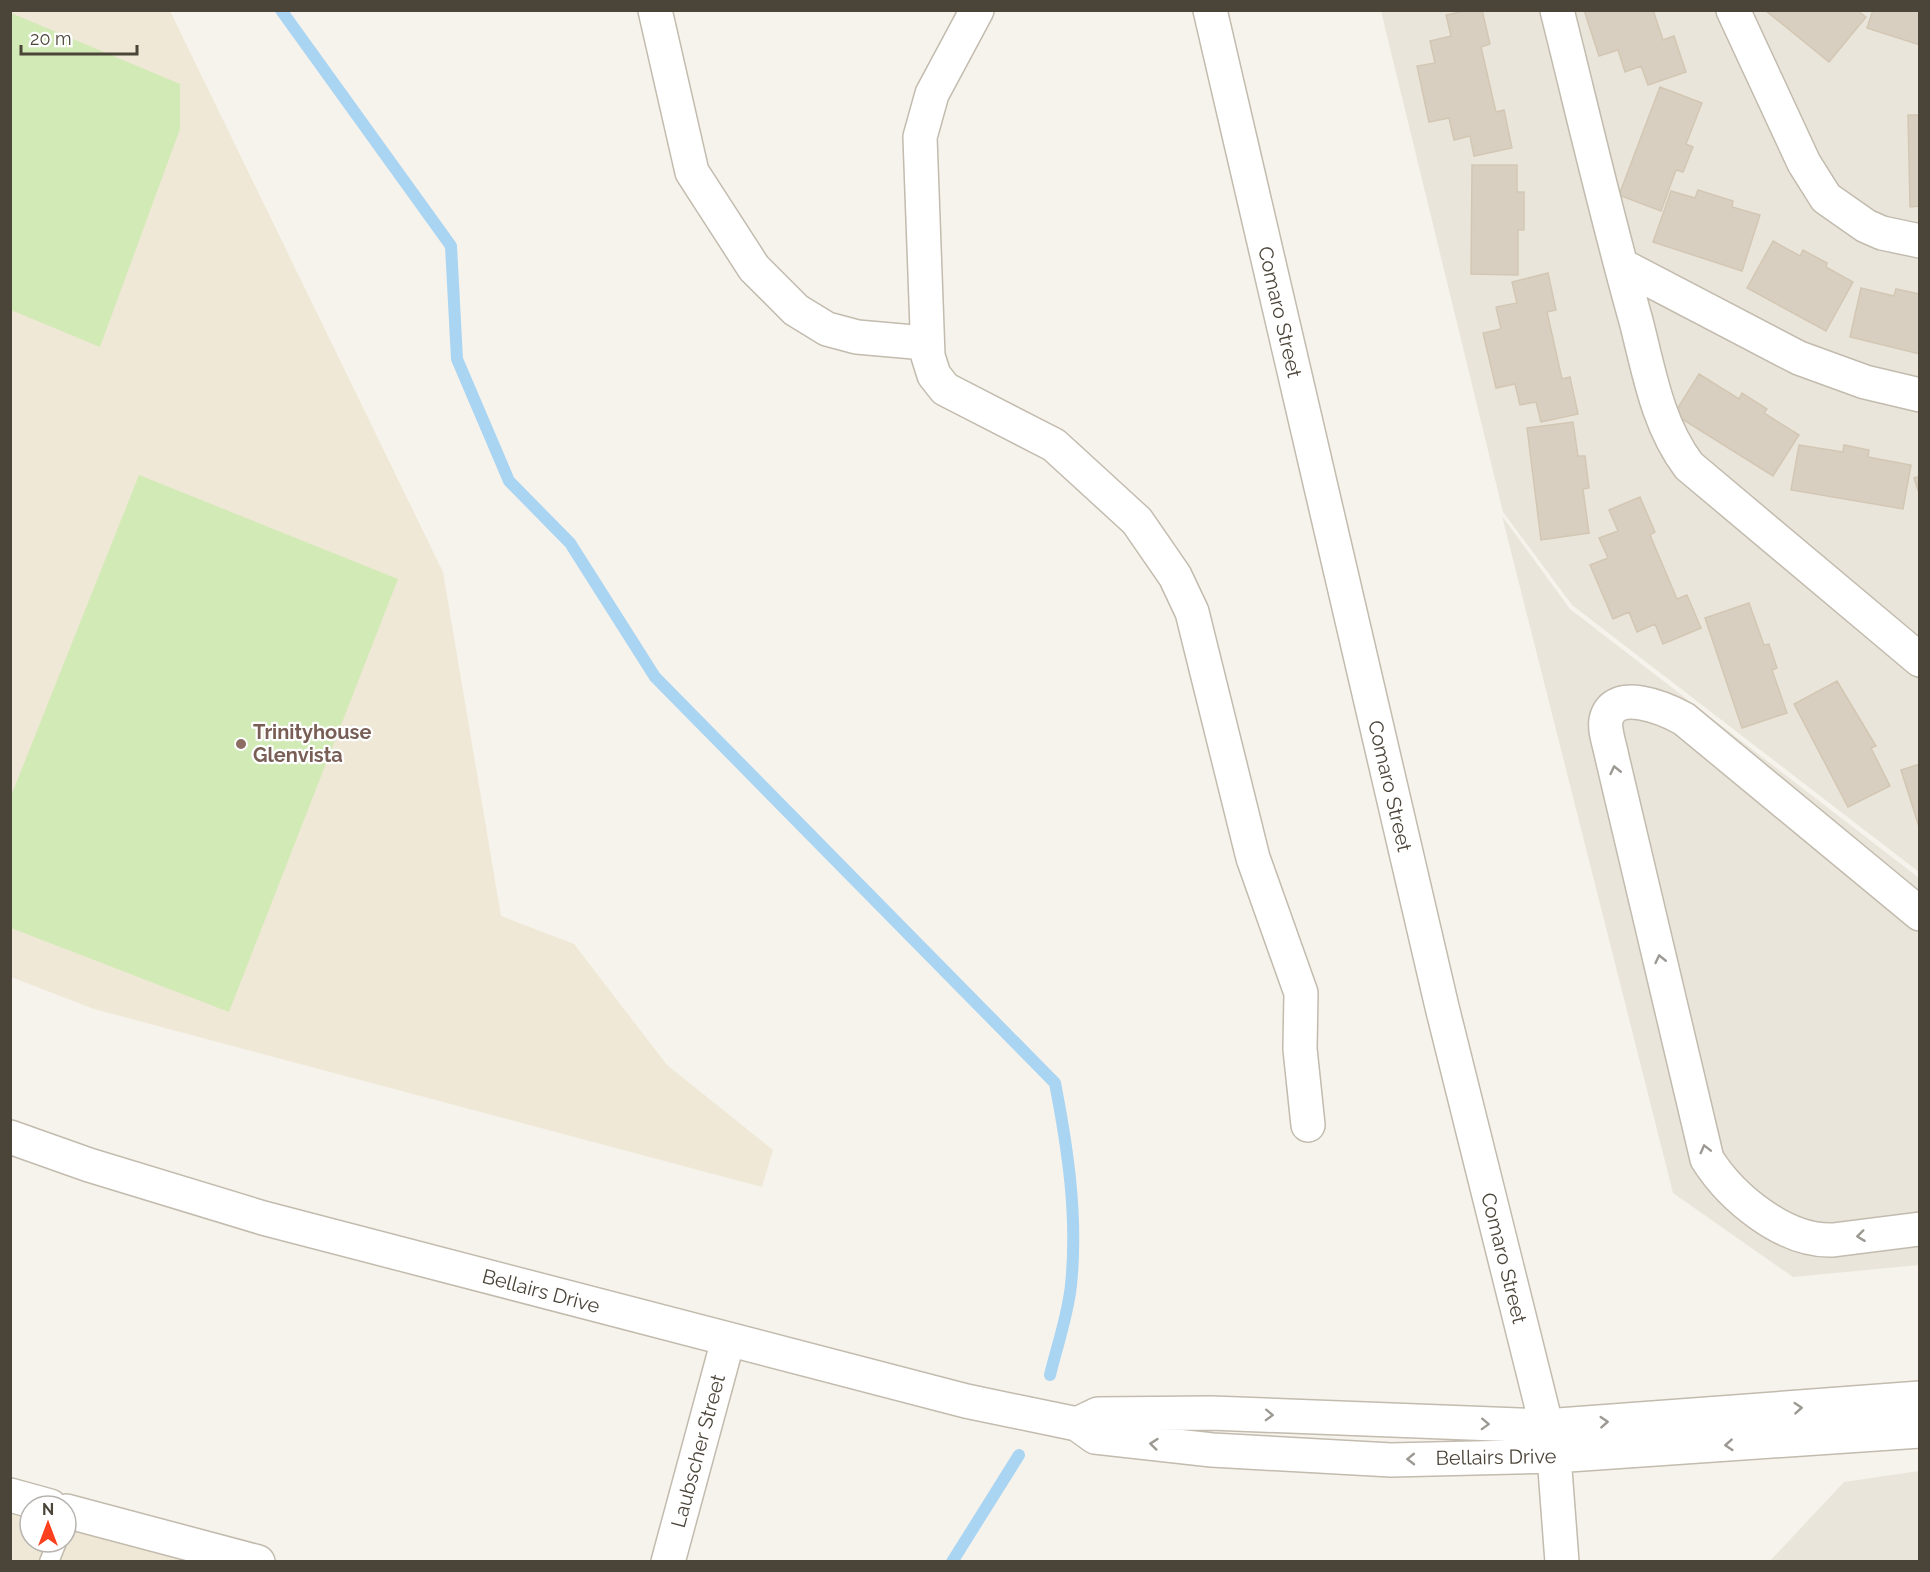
<svg xmlns="http://www.w3.org/2000/svg" width="1930" height="1572" font-family="Raleway,sans-serif">
  <style>
    .residential { fill: #eae5da }
    .education { fill: #efe8d6 }
    .green { fill: #d2eab5 }
    .lines { fill: none; stroke-linecap: round; stroke-linejoin: round }
    .stream { stroke: #a9d4f2; stroke-width: 12 }
    .building { fill: #d8cfc1; stroke: #d3c7b4; stroke-width: 1.5 }
    .service-casing { stroke: #c2bbae; stroke-width: 21 }
    .minor-casing { stroke: #c2bbae; stroke-width: 36 }
    .tertiary-casing { stroke: #c2bbae; stroke-width: 36 }
    .service { stroke: #fff; stroke-width: 18 }
    .minor { stroke: #fff; stroke-width: 33 }
    .tertiary { stroke: #fff; stroke-width: 33 }
    .oneway { stroke: #9c9892 }
    .education-dot { fill: #8d6e63; stroke: #fff; stroke-width: 2 }
    .labels { text-anchor: middle; stroke-width: 4.5; stroke-linejoin: round; paint-order: stroke }
    .street-label { font-size: 20px; fill: #4b4439; stroke: #fff }
    .education-label { font-size: 20px; font-weight: bold; fill: #785e54; stroke: #fff; text-anchor: start }
  </style>
  <rect width="100%" height="100%" fill="#f6f3ec"/>
  <path class="residential" d="M1381 11H1919V872L1572 605 1503 512Z
    M1502 516 1570 609 1919 878V1265L1793 1277 1673 1193Z
    M1919 1471V1561H1770L1844 1482Z"/>
  <path class="education" d="M10 11H170L443 572 501 916 574 944 667 1065 773 1150 762 1187 94 1009 11 977Z
    M10 1507 30 1513V1542H66V1524L192 1561H11Z"/>
  <path class="green" d="M11 13 180 84V129L100 347 11 310Z
    M139 475 398 579 229 1012 11 928V796Z"/>
  <g class="lines">
    <path class="stream" d="M281 10 451 246 457 359 509 481 570 543 655 677 1055 1083C1068 1150 1078 1217 1071 1285 1068 1315 1057 1346 1050 1375
      M952 1562 1019 1455"/>
  </g>
  <path class="building" d="M1469 10H1482L1490 44 1481 47 1496 112 1504 110 1512 148 1474 156 1470 136 1454 140 1449 118 1429 122 1417 66 1435 63 1430 41 1451 36 1446 15Z
    M1584 10H1653L1663 40 1674 36 1686 72 1648 85 1641 66 1625 72 1618 50 1599 56Z
    M1765 10H1857L1866 17 1829 62Z
    M1873 10H1920V45L1867 28Z
    M1660 87 1702 103 1686 144 1693 147 1683 172 1676 170 1661 211 1619 195Z
    M1908 115H1920V206L1910 207Z
    M1472 165H1517V192H1524V230H1518V275L1471 274Z
    M1698 190 1733 201 1732 207 1760 215 1742 271 1653 242 1671 191 1695 198Z
    M1773 241 1800 256 1803 250 1827 263 1826 267 1853 282 1826 331 1747 288Z
    M1548 273 1556 310 1547 312 1562 379 1570 377 1578 414 1541 422 1536 402 1520 405 1515 384 1496 388 1483 333 1501 329 1496 307 1517 303 1512 282Z
    M1861 288 1894 296 1896 289 1920 294V354L1850 337Z
    M1699 374 1739 399 1742 393 1767 409 1764 413 1799 435 1773 476 1674 414Z
    M1573 422 1578 456H1585L1589 488 1583 489 1589 533 1541 540 1527 428Z
    M1799 445 1843 452 1844 445 1869 450 1868 457 1911 465 1903 509 1791 490Z
    M1920 476V496L1914 478Z
    M1640 497 1655 532 1650 535 1677 599 1687 595 1701 628 1663 644 1655 624 1637 632 1629 612 1613 619 1590 565 1608 558 1599 538 1618 531 1609 510Z
    M1749 603 1764 645 1769 644 1777 668 1772 670 1787 713 1742 728 1705 618Z
    M1837 681 1876 746 1871 748 1890 786 1848 807 1794 704Z
    M1920 764V830L1901 770Z"/>
  <g class="lines">
    <defs>
      <path id="service" d="M49 1562 57 1542"/>
      <path id="minor" d="M655 10 692 172 754 268 796 310 827 329 857 337 925 343
        M977 10 932 94 920 137 928 356 934 375 945 389 1054 445 1137 521 1175 576 1192 612 1253 858 1301 993 1300 1049 1308 1125
        M1557 10C1583 114 1607 218 1636 321 1649 371 1657 424 1689 466L1920 660
        M1733 10 1804 163 1826 198 1866 226 1882 233 1920 241
        M1621 265 1799 358 1865 382 1920 395
        M1920 914 1684 719C1666 709 1614 686 1606 720 1604 730 1610 746 1612 757L1707 1159C1731 1197 1784 1242 1833 1240L1920 1229
        M10 1495 50 1506
        M66 1511 258 1562
        M668 1562 728 1340"/>
      <path id="tertiary" d="M1210 10 1442 1007 1554 1456 1562 1562
        M10 1137 89 1165 263 1218 966 1401 1077 1424 1095 1437 1212 1450 1391 1460 1554 1456 1920 1431
        M1077 1424 1098 1414 1211 1413 1545 1426 1920 1398"/>
    </defs>
    <use href="#service" class="service-casing"/>
    <use href="#minor" class="minor-casing"/>
    <use href="#tertiary" class="tertiary-casing"/>
    <use href="#service" class="service"/>
    <use href="#minor" class="minor"/>
    <use href="#tertiary" class="tertiary"/>
  </g>
  <defs><path id="oneway-chevron" d="M-2-3.5L2.5 0L-2 3.5" fill="none" stroke-width="1.6" stroke-linecap="round" stroke-linejoin="round" transform="scale(1.5)"/></defs>
  <g class="oneway">
    <use href="#oneway-chevron" transform="translate(1615 770) rotate(-103)"/>
    <use href="#oneway-chevron" transform="translate(1660 959) rotate(-103)"/>
    <use href="#oneway-chevron" transform="translate(1705 1149) rotate(-104)"/>
    <use href="#oneway-chevron" transform="translate(1861 1236) rotate(173)"/>
    <use href="#oneway-chevron" transform="translate(1798 1408) rotate(-4)"/>
    <use href="#oneway-chevron" transform="translate(1269 1415) rotate(2)"/>
    <use href="#oneway-chevron" transform="translate(1604 1422) rotate(-4)"/>
    <use href="#oneway-chevron" transform="translate(1485 1424) rotate(2)"/>
    <use href="#oneway-chevron" transform="translate(1154 1444) rotate(-174)"/>
    <use href="#oneway-chevron" transform="translate(1729 1445) rotate(176)"/>
    <use href="#oneway-chevron" transform="translate(1411 1459) rotate(179)"/>
  </g>
  <circle class="education-dot" cx="241" cy="744" r="6"/>
  <g class="labels">
    <g class="street-label">
      <text transform="translate(1280 312) rotate(77)" y="7">Comaro Street</text>
      <text transform="translate(1390 786) rotate(77)" y="7">Comaro Street</text>
      <text transform="translate(1504 1258) rotate(76)" y="7">Comaro Street</text>
      <text transform="translate(541 1291) rotate(15)" y="7">Bellairs Drive</text>
      <text transform="translate(698 1451) rotate(-75)" y="7">Laubscher Street</text>
      <text transform="translate(1496 1457) rotate(-1)" y="7">Bellairs Drive</text>
    </g>
    <g class="education-label">
      <text x="253" y="739">Trinityhouse<tspan x="253" dy="23">Glenvista</tspan></text>
    </g>
  </g>
  <rect width="1930" height="1572" fill="none" stroke="#4b4439" stroke-width="24"/>
  <g transform="translate(48 1524)"><circle r="28" fill="#ffffff" stroke="#b7b4b0" stroke-width="1.5"/>
  <path d="M0-4.5L10 22L0 15L-10 22Z" fill="#fc3f1d"/>
  <text y="-9" font-size="16" font-weight="bold" text-anchor="middle" fill="#4b4439">N</text>
  </g>
  <path d="M21 45v9h116v-9" fill="none" stroke="#4b4439" stroke-width="3"/>
  <text x="30" y="45" font-size="18" fill="#4b4439" stroke="#ffffff" stroke-width="4.5" paint-order="stroke">20 m</text>
</svg>
